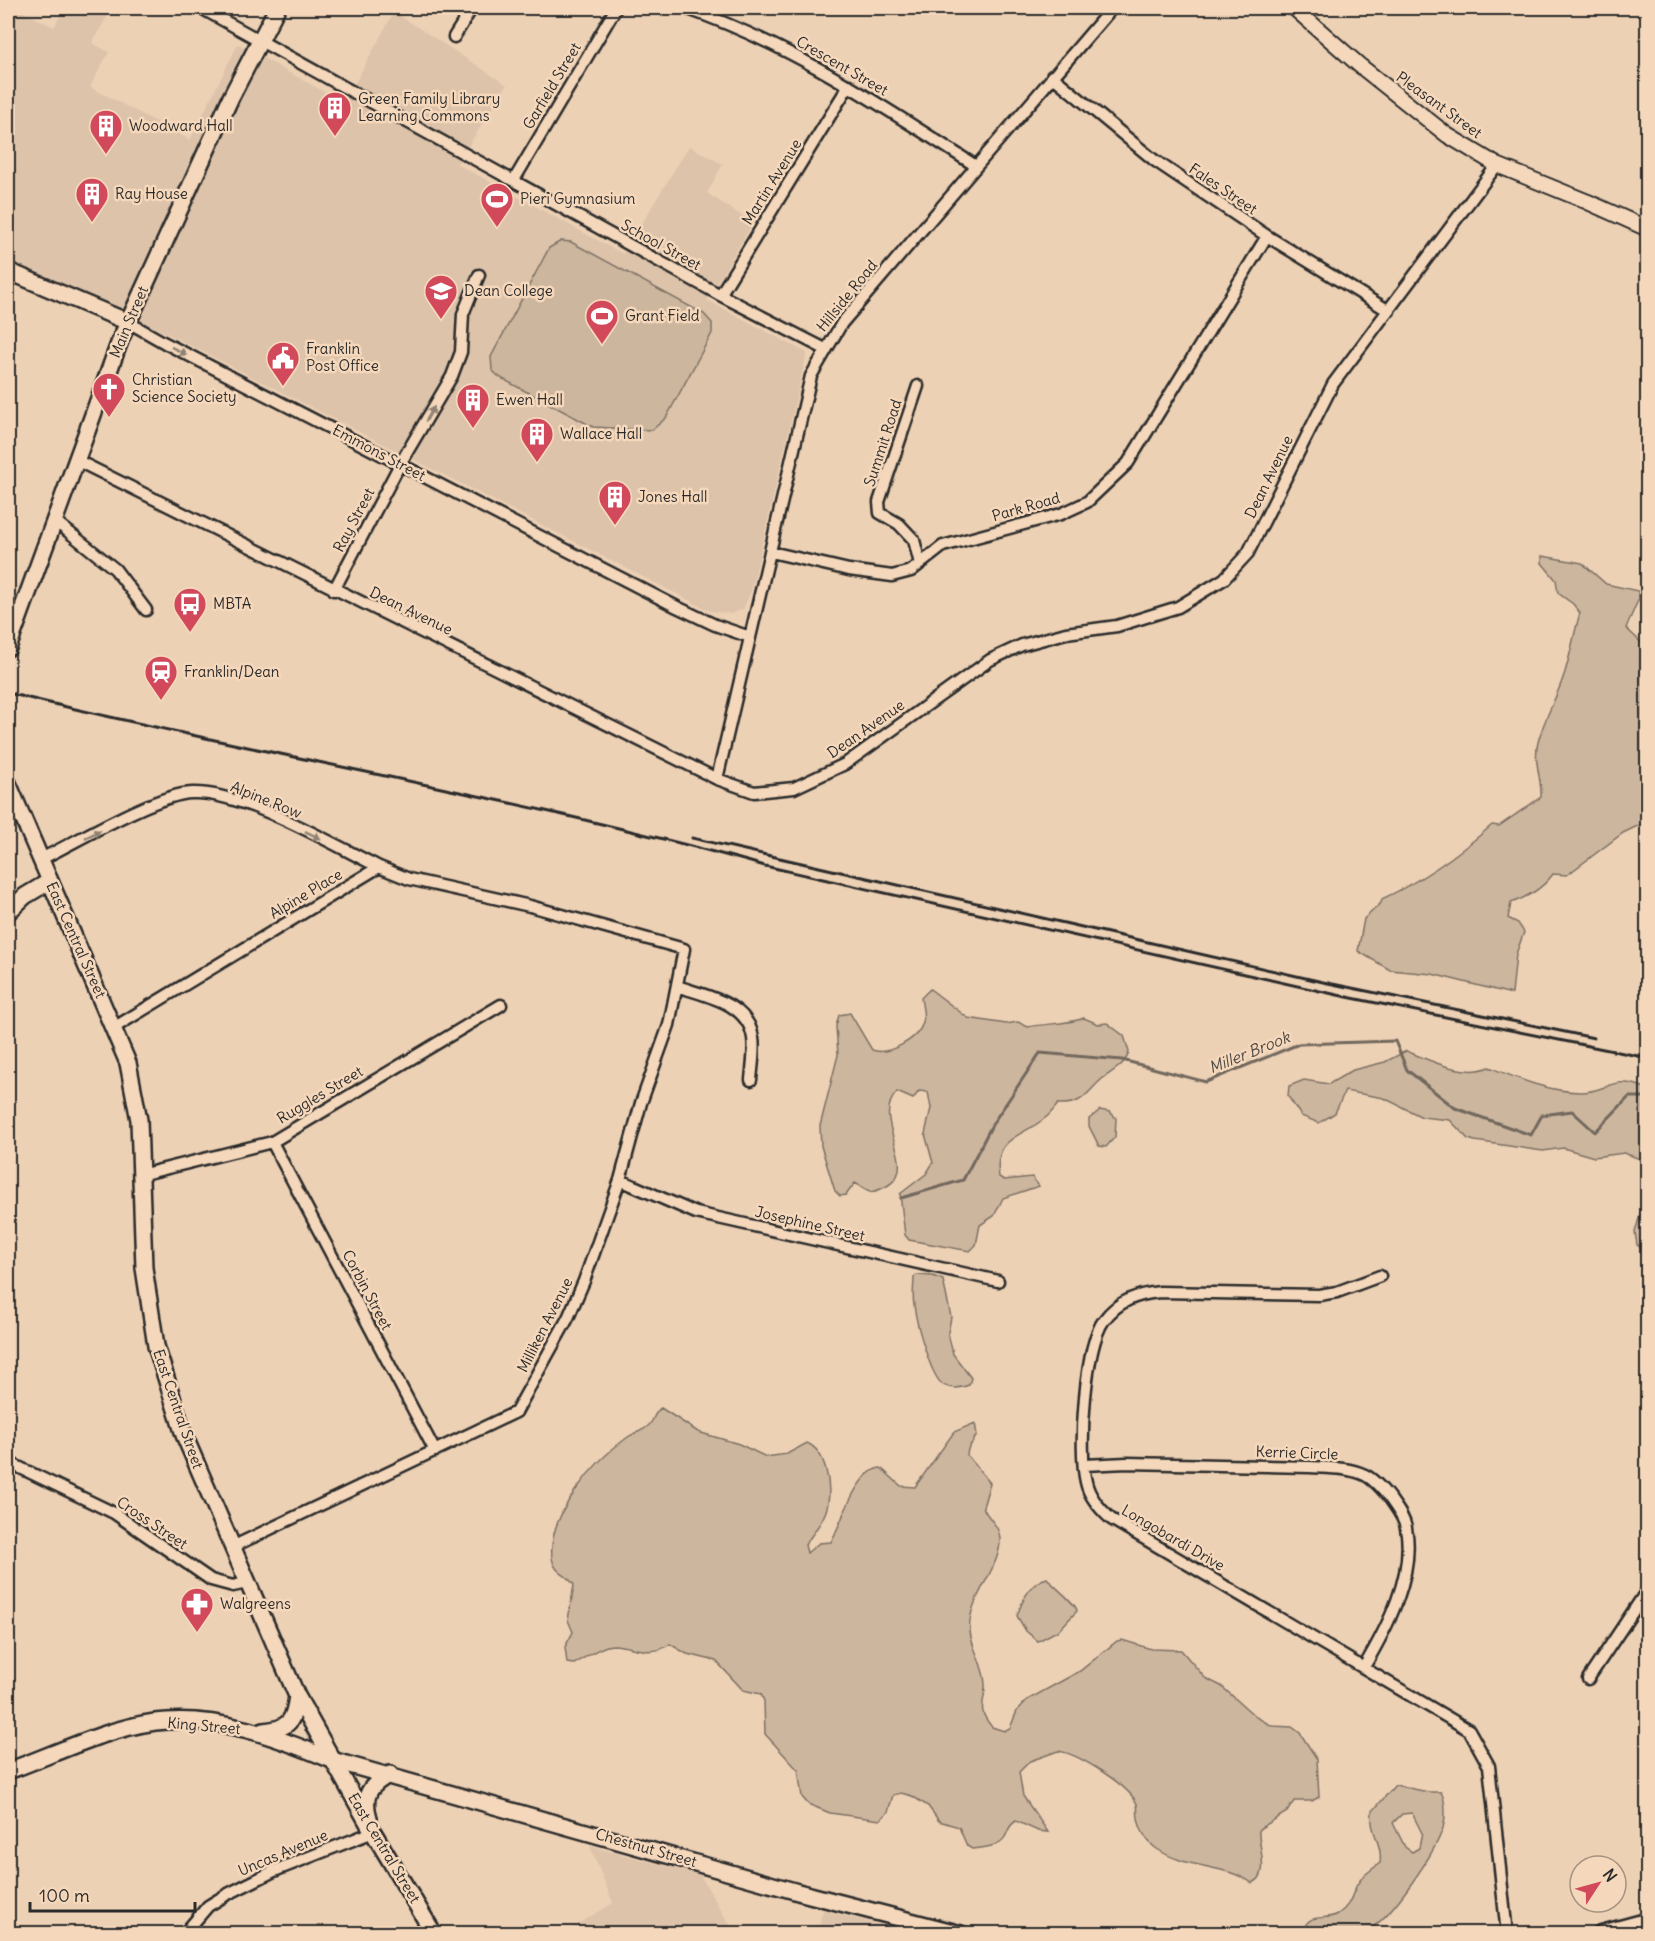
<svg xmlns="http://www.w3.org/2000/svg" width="1655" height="1941" font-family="Delius,sans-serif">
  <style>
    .built { fill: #ddc3aa }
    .green { fill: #cdb69e; stroke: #7c7064; stroke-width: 1.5; fill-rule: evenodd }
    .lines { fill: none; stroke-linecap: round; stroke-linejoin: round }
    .stream { stroke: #71675d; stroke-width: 3 }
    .minor-casing { stroke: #2b2b2b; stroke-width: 15 }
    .tertiary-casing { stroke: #2b2b2b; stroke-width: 18 }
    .secondary-casing { stroke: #2b2b2b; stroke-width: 20 }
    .minor { stroke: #f5d8bb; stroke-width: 10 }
    .tertiary { stroke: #f5d8bb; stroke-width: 14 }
    .secondary { stroke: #f5d8bb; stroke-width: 15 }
    .rail { stroke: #2b2b2b; stroke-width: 3 }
    .oneway { fill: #908273 }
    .labels { text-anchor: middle; stroke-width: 5; stroke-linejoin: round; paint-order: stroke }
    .street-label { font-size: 15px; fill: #2b2b2b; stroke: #f5d8bb }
    .poi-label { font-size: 15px; fill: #2b2b2b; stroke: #f5d8bb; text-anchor: start }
    .water-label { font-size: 16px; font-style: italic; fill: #4e4944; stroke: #f5d8bb }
  </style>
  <rect width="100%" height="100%" fill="#edd1b5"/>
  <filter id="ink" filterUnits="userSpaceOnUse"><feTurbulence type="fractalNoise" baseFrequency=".0167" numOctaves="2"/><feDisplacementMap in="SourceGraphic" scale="12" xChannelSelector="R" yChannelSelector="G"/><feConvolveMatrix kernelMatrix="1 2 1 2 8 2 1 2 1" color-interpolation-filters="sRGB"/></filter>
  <g filter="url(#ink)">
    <path class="built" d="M8 8H16L54 27 64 8H112L92 43 109 52 90 87 190 140 238 44 344 103 394 12 507 85 457 164 623 254 689 146 723 164 707 193 753 223 707 300 807 353 751 592 743 609 731 614 710 611 166 333 8 263Z
      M590 1846 700 1875 735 1933H563L613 1903Z
      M823 1910 881 1925 886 1933H817Z"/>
    <path class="green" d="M561 241 571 242 704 314 712 323V333L666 418 652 430 593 427 499 377 492 370 491 357 549 248Z
      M1542 556 1582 563 1606 584 1638 591 1639 598 1626 628 1647 648V818L1646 822 1623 833 1567 875 1553 874C1542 889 1529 896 1511 903L1508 918 1518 923 1524 932 1516 954 1512 994 1432 974 1390 970 1358 951 1364 919 1381 903 1382 899C1423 880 1459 854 1492 825L1499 826 1541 797C1542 778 1533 762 1538 742 1544 718 1558 696 1565 672 1571 653 1574 633 1580 613L1573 604 1558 593 1556 580 1542 563Z
      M930 989 968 1018 1006 1024 1018 1022 1028 1027C1047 1023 1065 1025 1084 1018L1098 1024 1107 1023 1124 1036 1129 1052C1125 1066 1113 1070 1102 1079 1086 1093 1084 1105 1058 1104 1054 1109 1050 1115 1045 1118 1021 1138 993 1136 999 1177L1004 1180 1032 1177 1039 1186 1003 1198 994 1216 980 1225 976 1245 970 1251 909 1240 905 1235 900 1194 926 1174 933 1163 925 1134 931 1108 928 1092 919 1091 913 1099 897 1092C866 1124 935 1177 871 1192L855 1183 846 1195 840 1196 835 1191 821 1146 820 1126 838 1055 836 1026 839 1015 850 1013 872 1050C888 1056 919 1039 923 1022 925 1014 922 1006 921 998Z
      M1406 1051C1430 1060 1464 1078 1489 1067 1519 1079 1547 1091 1580 1092 1606 1093 1613 1073 1647 1089V1173L1640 1159 1624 1153 1594 1157 1563 1148 1543 1151 1475 1141 1468 1139 1450 1120 1422 1117 1384 1098 1345 1091 1335 1113 1319 1123 1301 1116 1288 1096 1289 1086 1304 1080 1329 1084 1353 1070 1385 1062Z
      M1100 1110 1110 1112 1116 1118 1115 1137 1106 1147 1099 1146 1089 1126V1119Z
      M1647 1191V1289V1251L1637 1245 1635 1232Z
      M917 1275 933 1276 943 1280 951 1317 948 1333 953 1354 971 1378 969 1385C961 1388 950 1390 942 1384 930 1374 916 1322 914 1305 912 1296 914 1286 914 1277Z
      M661 1408 698 1432 739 1444 766 1457 787 1454 807 1443C826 1451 831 1484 828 1503 826 1518 813 1533 805 1545L807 1553 819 1543 831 1542C842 1523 856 1470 881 1468L901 1486 915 1487 954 1432 975 1423 977 1435 968 1449 967 1455 990 1483 983 1507C987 1518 1000 1526 1000 1539 1001 1566 973 1593 970 1621 967 1643 984 1662 985 1684 986 1703 975 1707 992 1727L1004 1731 1010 1728 1017 1711 1027 1700 1080 1671 1117 1641 1122 1640 1151 1649 1181 1650 1205 1678 1221 1686 1256 1717 1272 1726 1292 1727 1300 1733 1317 1759 1319 1797 1312 1801H1294L1287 1812 1259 1829C1257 1844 1272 1877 1252 1883 1225 1864 1186 1869 1157 1849 1147 1842 1140 1830 1138 1818 1137 1814 1138 1808 1137 1804 1130 1786 1077 1753 1058 1751L1030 1761 1019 1772 1023 1796 1048 1832 1038 1831 1016 1821C1008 1826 1009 1830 1005 1837 999 1847 982 1848 972 1849L967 1846 959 1827 939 1821 928 1806 912 1796 901 1793 893 1795 888 1812 880 1820 830 1813 808 1804 802 1797 798 1770 765 1734 764 1701 761 1694 743 1690 716 1661 687 1654 670 1644C652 1658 634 1646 614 1645 601 1645 585 1658 574 1664L567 1663 565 1647 573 1632 568 1620 574 1585C567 1574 554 1573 552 1558 547 1515 595 1460 628 1437 634 1433 643 1431 648 1426 654 1421 654 1412 661 1408Z
      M1047 1578C1054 1587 1077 1604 1077 1611L1059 1630 1038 1641 1026 1631 1017 1616C1022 1601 1030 1582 1047 1578Z
      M1395 1785 1428 1792H1441C1446 1801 1446 1819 1443 1828 1435 1853 1392 1916 1370 1929 1352 1939 1325 1934 1305 1933L1303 1931C1309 1911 1324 1922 1338 1914 1355 1902 1350 1892 1361 1879 1366 1873 1374 1868 1380 1863 1383 1844 1369 1831 1372 1812ZM1412 1813 1422 1833 1419 1848 1412 1852 1405 1847 1393 1823 1402 1814Z"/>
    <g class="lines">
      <path class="stream" d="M901 1198 963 1180 993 1123 1040 1053 1122 1060 1206 1082 1299 1044 1395 1041 1407 1070 1455 1108 1531 1135 1542 1115 1572 1111 1595 1132 1629 1097H1648"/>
      <defs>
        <path id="minor" d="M201 8 720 295 825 349
          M685 8C791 44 882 106 976 166
          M454 37 472 8
          M1052 76 1154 160 1267 236 1389 311
          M514 180 616 8
          M720 295 849 85
          M128 322 165 343 677 607 715 625 750 637
          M918 386 879 502 880 513 899 524 914 540 920 564
          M76 460 717 779 754 792 794 788 845 764 990 660 1022 645 1066 633 1117 626 1178 607 1224 579 1248 553 1333 384 1497 165
          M55 521 115 569 146 610
          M771 552 849 570 892 576 911 571 943 546 1061 514 1087 502 1128 463 1267 236
          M334 590 400 464 452 376 461 352 463 314 479 275
          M717 779 811 376 842 323 1112 8
          M41 859C76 842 156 794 192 793 243 791 332 844 379 867
          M677 986C705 996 748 1002 753 1038 755 1051 752 1067 751 1080
          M115 1027 379 867 409 879 530 906 684 949 669 1025 641 1103 620 1180 584 1281 568 1318 516 1412 232 1547
          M272 1142 435 1451
          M140 1175 272 1142 501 1005
          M620 1180 696 1213 998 1281
          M1380 1276 1337 1292 1319 1295 1160 1292C1137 1294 1118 1301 1104 1320 1085 1345 1078 1450 1086 1482 1089 1497 1100 1509 1111 1519L1469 1730 1489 1766 1507 1934
          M8 1462 114 1513 211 1580 233 1586 247 1583
          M1084 1465 1127 1463 1310 1467C1328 1468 1348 1467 1365 1475 1375 1480 1384 1491 1391 1500 1397 1509 1404 1517 1406 1528 1415 1575 1387 1628 1364 1667
          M1588 1679 1648 1589
          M184 1934 208 1906 226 1895 274 1871 373 1832"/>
        <path id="tertiary" d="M1294 8 1359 65 1447 135 1497 165 1588 202 1648 229"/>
        <path id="secondary" d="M8 271 128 322
          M8 648 121 338 231 97 277 8
          M8 783 128 1063 139 1120 144 1268 156 1346 184 1435 297 1696 373 1832 434 1934
          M8 912 25 896 50 881
          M263 1731C289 1729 294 1721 297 1696
          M8 1771C55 1754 105 1729 155 1722 216 1714 277 1737 332 1760L798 1892 961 1934
          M369 1818C362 1795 370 1785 390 1774
          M1600 1934 1648 1921"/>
      </defs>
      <use href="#minor" class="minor-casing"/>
      <use href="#tertiary" class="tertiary-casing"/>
      <use href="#secondary" class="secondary-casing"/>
      <use href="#minor" class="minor"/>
      <use href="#tertiary" class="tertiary"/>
      <use href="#secondary" class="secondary"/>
      <path class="rail" d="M8 693C259 755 516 796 765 866L1342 996 1648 1058
        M692 838 1323 982 1594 1038"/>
    </g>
    <defs><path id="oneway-solid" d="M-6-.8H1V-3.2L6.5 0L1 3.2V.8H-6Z" transform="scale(1.5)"/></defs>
    <g class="oneway">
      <use href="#oneway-solid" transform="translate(179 351) rotate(27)"/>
      <use href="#oneway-solid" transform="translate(430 414) rotate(-60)"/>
      <use href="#oneway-solid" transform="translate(93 834) rotate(-26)"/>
      <use href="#oneway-solid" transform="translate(313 835) rotate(26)"/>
    </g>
  </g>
  <defs>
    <symbol id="building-pin" viewBox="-11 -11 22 30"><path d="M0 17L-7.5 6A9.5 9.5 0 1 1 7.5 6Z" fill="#d1495b" stroke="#f5d8bb"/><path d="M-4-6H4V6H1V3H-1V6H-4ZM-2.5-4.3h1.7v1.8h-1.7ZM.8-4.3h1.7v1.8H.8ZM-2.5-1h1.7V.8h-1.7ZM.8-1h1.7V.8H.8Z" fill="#fff"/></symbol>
    <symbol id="stadium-pin" viewBox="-11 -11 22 30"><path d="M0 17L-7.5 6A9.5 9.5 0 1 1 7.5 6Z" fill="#d1495b" stroke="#f5d8bb"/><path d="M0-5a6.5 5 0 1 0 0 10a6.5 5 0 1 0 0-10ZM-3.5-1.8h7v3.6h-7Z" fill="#fff"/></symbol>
    <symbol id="university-pin" viewBox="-11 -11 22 30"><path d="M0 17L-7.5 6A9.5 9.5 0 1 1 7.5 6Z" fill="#d1495b" stroke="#f5d8bb"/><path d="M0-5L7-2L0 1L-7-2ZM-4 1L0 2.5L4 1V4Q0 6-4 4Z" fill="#fff"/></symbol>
    <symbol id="civic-pin" viewBox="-11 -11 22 30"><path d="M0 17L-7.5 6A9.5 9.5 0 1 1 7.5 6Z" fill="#d1495b" stroke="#f5d8bb"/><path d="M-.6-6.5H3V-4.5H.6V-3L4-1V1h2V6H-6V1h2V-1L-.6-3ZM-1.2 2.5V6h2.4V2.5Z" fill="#fff"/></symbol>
    <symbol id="church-pin" viewBox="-11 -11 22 30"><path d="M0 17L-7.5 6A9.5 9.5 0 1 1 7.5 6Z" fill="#d1495b" stroke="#f5d8bb"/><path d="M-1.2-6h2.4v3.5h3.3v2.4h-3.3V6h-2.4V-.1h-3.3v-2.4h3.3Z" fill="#fff"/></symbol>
    <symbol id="bus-pin" viewBox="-11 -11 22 30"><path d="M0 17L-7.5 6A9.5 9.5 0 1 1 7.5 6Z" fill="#d1495b" stroke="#f5d8bb"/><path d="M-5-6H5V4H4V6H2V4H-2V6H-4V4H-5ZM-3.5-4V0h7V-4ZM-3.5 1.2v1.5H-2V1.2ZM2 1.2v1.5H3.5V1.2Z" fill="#fff"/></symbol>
    <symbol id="station-pin" viewBox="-11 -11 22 30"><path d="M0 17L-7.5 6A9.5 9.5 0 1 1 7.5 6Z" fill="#d1495b" stroke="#f5d8bb"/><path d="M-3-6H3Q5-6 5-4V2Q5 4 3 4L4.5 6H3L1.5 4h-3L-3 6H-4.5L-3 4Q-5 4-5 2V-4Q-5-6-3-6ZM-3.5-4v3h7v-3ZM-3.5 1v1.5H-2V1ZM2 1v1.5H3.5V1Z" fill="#fff"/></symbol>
    <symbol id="pharmacy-pin" viewBox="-11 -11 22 30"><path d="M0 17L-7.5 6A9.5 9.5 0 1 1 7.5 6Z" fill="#d1495b" stroke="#f5d8bb"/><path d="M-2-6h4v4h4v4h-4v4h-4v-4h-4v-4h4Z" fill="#fff"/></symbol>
  </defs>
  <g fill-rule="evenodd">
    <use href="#building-pin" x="316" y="89" width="38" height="52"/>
    <use href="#building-pin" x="87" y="107" width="38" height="52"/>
    <use href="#building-pin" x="73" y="175" width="38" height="52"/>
    <use href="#stadium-pin" x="478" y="180" width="38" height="52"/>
    <use href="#university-pin" x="422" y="272" width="38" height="52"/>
    <use href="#stadium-pin" x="583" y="297" width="38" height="52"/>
    <use href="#civic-pin" x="264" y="339" width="38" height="52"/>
    <use href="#church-pin" x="90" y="370" width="38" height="52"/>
    <use href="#building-pin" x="454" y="381" width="38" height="52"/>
    <use href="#building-pin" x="518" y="415" width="38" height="52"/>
    <use href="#building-pin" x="596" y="478" width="38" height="52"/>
    <use href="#bus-pin" x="171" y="585" width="38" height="52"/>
    <use href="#station-pin" x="142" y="653" width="38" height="52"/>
    <use href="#pharmacy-pin" x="178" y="1585" width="38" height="52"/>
  </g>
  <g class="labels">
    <g class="street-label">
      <text transform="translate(842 66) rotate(30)" y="5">Crescent Street</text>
      <text transform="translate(552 86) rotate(-59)" y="5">Garfield Street</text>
      <text transform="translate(1439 105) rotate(36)" y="5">Pleasant Street</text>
      <text transform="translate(772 182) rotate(-58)" y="5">Martin Avenue</text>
      <text transform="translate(1223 189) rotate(34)" y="5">Fales Street</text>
      <text transform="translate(661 245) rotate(29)" y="5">School Street</text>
      <text transform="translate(847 296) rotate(-51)" y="5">Hillside Road</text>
      <text transform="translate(129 322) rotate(-67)" y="5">Main Street</text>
      <text transform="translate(883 443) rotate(-72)" y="5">Summit Road</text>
      <text transform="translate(379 453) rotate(28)" y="5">Emmons Street</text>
      <text transform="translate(1269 477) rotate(-64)" y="5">Dean Avenue</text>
      <text transform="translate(1026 507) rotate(-16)" y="5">Park Road</text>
      <text transform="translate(354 520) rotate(-62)" y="5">Ray Street</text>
      <text transform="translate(411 611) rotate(26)" y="5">Dean Avenue</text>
      <text transform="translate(866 729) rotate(-35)" y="5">Dean Avenue</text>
      <text transform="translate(266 800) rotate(22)" y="5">Alpine Row</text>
      <text transform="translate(306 894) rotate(-31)" y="5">Alpine Place</text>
      <text transform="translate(76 940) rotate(66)" y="5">East Central Street</text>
      <text transform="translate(320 1095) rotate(-31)" y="5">Ruggles Street</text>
      <text transform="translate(810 1224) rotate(13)" y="5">Josephine Street</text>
      <text transform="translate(367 1290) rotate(62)" y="5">Corbin Street</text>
      <text transform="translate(545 1325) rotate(-63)" y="5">Milliken Avenue</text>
      <text transform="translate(178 1409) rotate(71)" y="5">East Central Street</text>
      <text transform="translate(1297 1453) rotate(2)" y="5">Kerrie Circle</text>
      <text transform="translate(152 1523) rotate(34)" y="5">Cross Street</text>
      <text transform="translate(1173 1538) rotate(30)" y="5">Longobardi Drive</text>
      <text transform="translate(204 1726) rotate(5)" y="5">King Street</text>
      <text transform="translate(384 1848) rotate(59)" y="5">East Central Street</text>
      <text transform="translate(646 1848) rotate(16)" y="5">Chestnut Street</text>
      <text transform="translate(283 1853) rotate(-23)" y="5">Uncas Avenue</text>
    </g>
    <g class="poi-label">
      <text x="358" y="104">Green Family Library<tspan x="358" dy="17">Learning Commons</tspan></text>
      <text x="129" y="131">Woodward Hall</text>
      <text x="115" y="199">Ray House</text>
      <text x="520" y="204">Pieri Gymnasium</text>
      <text x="464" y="296">Dean College</text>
      <text x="625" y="321">Grant Field</text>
      <text x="306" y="354">Franklin<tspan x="306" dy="17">Post Office</tspan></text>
      <text x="132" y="385">Christian<tspan x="132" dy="17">Science Society</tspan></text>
      <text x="496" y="405">Ewen Hall</text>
      <text x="560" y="439">Wallace Hall</text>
      <text x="638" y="502">Jones Hall</text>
      <text x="213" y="609">MBTA</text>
      <text x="184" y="677">Franklin/Dean</text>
      <text x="220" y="1609">Walgreens</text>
    </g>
    <g class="water-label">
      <text transform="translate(1249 1052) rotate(-22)" y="6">Miller Brook</text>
    </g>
  </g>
  <rect width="1655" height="1941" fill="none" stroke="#f5d8bb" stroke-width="30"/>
  <rect x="15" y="15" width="1625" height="1911" fill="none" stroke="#2b2b2b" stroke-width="2" filter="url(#ink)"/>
  <g transform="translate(1598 1884) rotate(54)"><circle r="28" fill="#f5d8bb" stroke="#a49381" stroke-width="1.5"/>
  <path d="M0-4.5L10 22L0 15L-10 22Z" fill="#d1495b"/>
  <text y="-9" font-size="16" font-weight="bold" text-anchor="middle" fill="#2b2b2b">N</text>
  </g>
  <path d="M30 1902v9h165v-9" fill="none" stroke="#2b2b2b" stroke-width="3"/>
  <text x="39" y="1902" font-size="18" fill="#2b2b2b" stroke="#f5d8bb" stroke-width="4.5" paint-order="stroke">100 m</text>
</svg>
